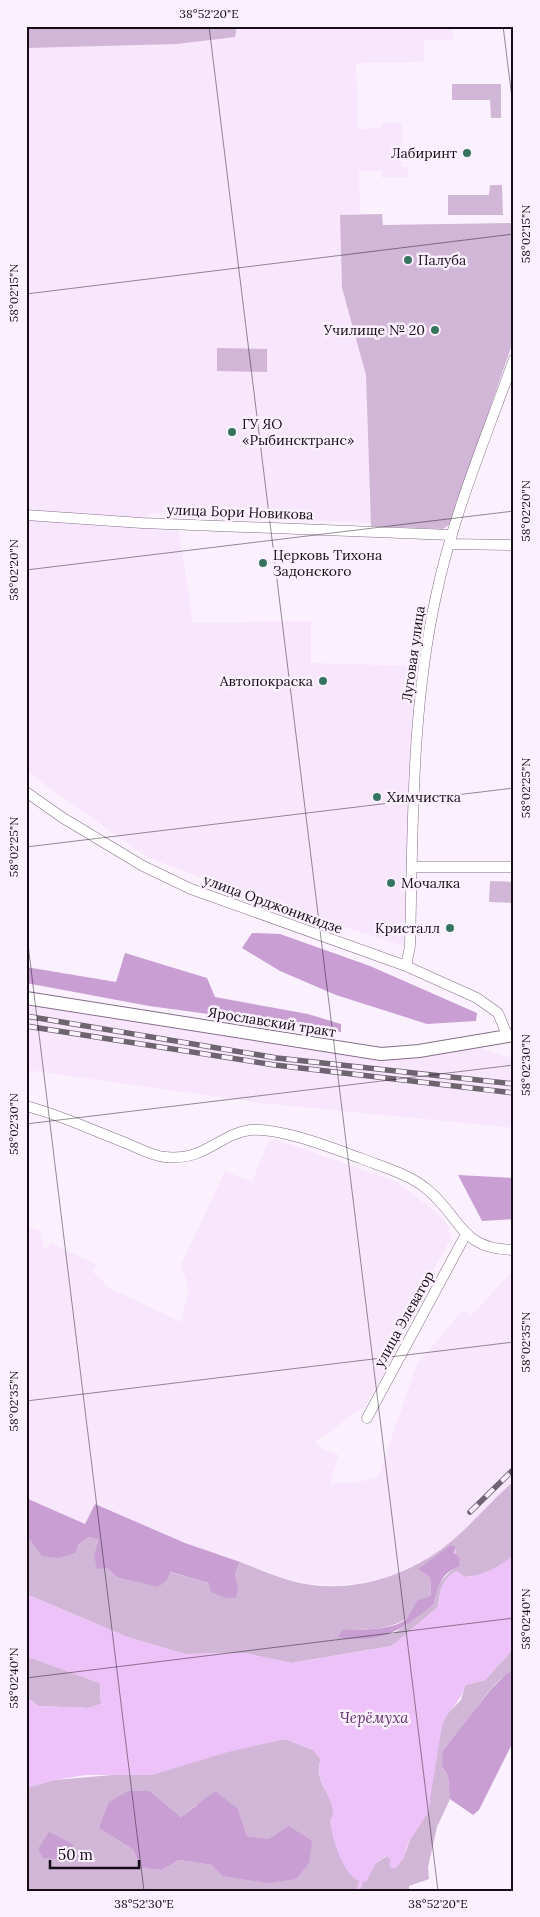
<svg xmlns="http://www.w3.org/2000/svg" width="540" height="1917" font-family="Lora,serif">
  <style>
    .built { fill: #f8e6fc }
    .green { fill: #d1b6d7; fill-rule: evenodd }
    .forest { fill: #c99fd3 }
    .water { fill: #edc2f8 }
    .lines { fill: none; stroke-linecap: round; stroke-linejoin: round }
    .stream { stroke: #edc2f8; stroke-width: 4 }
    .minor-casing { stroke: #846e89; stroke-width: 11 }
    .tertiary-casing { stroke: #846e89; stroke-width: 14 }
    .minor { stroke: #fff; stroke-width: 10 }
    .tertiary { stroke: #fff; stroke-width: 12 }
    .rail-casing { stroke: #6d6470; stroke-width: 5.5 }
    .rail { stroke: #fbf1fe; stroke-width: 4; stroke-dasharray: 11; stroke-linecap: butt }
    .ticks { fill: none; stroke: #150c17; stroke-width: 1; stroke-opacity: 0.45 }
    .poi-dot { fill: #377460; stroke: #fbf1fe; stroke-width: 2 }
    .labels { text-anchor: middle; stroke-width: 5; stroke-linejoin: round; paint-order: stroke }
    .poi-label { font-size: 14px; fill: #150c17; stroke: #fbf1fe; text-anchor: start }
    .street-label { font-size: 14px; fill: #150c17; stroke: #fbf1fe }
    .water-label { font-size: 15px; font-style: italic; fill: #63306f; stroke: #fbf1fe }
    .neatline { fill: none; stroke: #150c17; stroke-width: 2 }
    .ticks-label { font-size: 12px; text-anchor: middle; fill: #150c17 }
  </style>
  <rect width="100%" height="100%" fill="#fbf1fe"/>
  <path class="built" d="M26 26H452L453 40H424V62L356 63 358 129 381 128V123L402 122V167H408V177L382 178V171H359L360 214 340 215 342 288 366 375 371 523 148 513V529L179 531 193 623 311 621V663L417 666 413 708 404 946 259 900 147 857 26 771Z
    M26 1003 373 1057 477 1047 514 1059V1128L261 1103 26 1070Z
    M275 1139 397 1182 437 1213 448 1226 451 1238 424 1287 392 1358 365 1406 315 1442 323 1450 339 1455 330 1483 358 1482 378 1477 417 1364 463 1310 471 1316 514 1269V1481L454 1540 414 1568 376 1581 341 1585 307 1584 293 1581 185 1543 95 1504 86 1525 26 1498V1225L42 1232 40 1239 44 1240 42 1247 47 1249 50 1243 96 1264 93 1272 104 1282 103 1285 181 1322 189 1289 181 1265 225 1171 252 1182 268 1142Z"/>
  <path class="green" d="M26 26H237L235 37 177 44 26 48Z
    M452 84H501V118H491L490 100H452Z
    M490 185H502L503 215H448V195H489Z
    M382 214 383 225 514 223V339L450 524 443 529 371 526 366 375 342 288 340 215Z
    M217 348 267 349V372L217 371Z
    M490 881 514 882V903L489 902Z
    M514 1481V1555C498 1568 485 1575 465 1577L456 1571C442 1581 440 1590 438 1607L392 1646 291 1663 244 1653 185 1654 127 1637 26 1594V1534L78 1545 89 1537 99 1540 107 1568 117 1577 169 1572 209 1583 238 1587 235 1574 240 1562C261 1570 283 1580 305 1584 358 1593 414 1574 454 1539 475 1521 493 1499 514 1481ZM456 1547 453 1569 437 1585 434 1604 393 1634 342 1630C362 1630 387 1630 404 1620 414 1614 423 1604 431 1597L430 1577 419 1569Z
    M514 1648V1670C485 1683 459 1739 442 1766L448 1776 450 1799 437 1827 428 1867 429 1879 409 1886V1891H26V1788L54 1780 112 1775 285 1739 313 1750 321 1759C313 1778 329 1792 334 1809 337 1821 328 1832 337 1844 344 1854 362 1861 372 1868L376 1863 387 1856 391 1859H403L431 1782 442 1725 446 1715 461 1700 465 1685 485 1680ZM150 1791 181 1817 196 1805 238 1809 247 1836 269 1839 212 1865 179 1860 162 1870 140 1868 133 1849Z
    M26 1656 100 1683 101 1704 88 1708 38 1706 31 1700H26Z"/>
  <path class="forest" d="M252 933 280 934 370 966 477 1013 476 1021 427 1024 336 995 280 971 242 948Z
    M125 953 207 978 215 997 308 1014 341 1024V1032L149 1006 26 983V967L116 982Z
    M458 1175 514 1178V1219L482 1221Z
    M26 1498 85 1524 95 1504 185 1543 240 1562 235 1574 238 1587 236 1598H226L211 1592 209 1583 170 1572 166 1581 158 1587 117 1577 107 1568 97 1569 94 1555 99 1540 89 1537 78 1545 75 1553 59 1558 42 1556 26 1534Z
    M451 1545 456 1547 454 1553 460 1558 459 1566C441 1574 437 1586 434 1604 408 1624 392 1639 357 1639 350 1639 344 1640 338 1637L342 1630C358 1630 393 1630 405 1620 410 1615 414 1605 418 1600L431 1596 430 1577 418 1569Z
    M514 1670V1740L479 1810 473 1815 450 1799 448 1776 442 1766 443 1751 491 1689 506 1674Z
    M128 1791H150L181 1817 215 1791 238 1809 247 1836 269 1839 289 1826 312 1841 309 1863 296 1879 268 1883 223 1876 212 1865 179 1860 162 1870 140 1868 133 1849 99 1828 109 1802Z
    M49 1832 73 1844 71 1860 43 1858 38 1849Z"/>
  <path class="water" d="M514 1555V1648L485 1680 465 1685C460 1704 449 1708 442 1725L428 1813 408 1843 403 1859 396 1868H391L389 1864 391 1859 386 1856 376 1863 366 1882C344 1884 332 1837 330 1820 342 1804 311 1782 321 1759L313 1750 285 1739 228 1752 152 1775H86L54 1780 26 1788V1700H31L38 1706 88 1708 101 1704 100 1683 26 1656V1594L127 1637 185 1654 244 1653 291 1663 392 1646 438 1607C441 1589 440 1583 456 1571L465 1577C485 1575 498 1567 514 1555Z"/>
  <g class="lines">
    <path class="stream" d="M358 1891 361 1882"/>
    <defs>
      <path id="minor" d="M26 515 142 523 452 535
        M449 544 514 545
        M26 792 63 818 143 866 191 889 406 966 477 998 498 1013 507 1035
        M412 867H514
        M406 966 410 946C413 829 411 710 436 596 453 515 486 437 514 359
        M26 1106C61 1115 92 1130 126 1143 138 1148 152 1156 165 1157 206 1161 219 1134 250 1130 279 1127 332 1148 360 1158 382 1167 410 1174 428 1190 463 1220 460 1249 514 1250
        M367 1418 466 1234"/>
      <path id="tertiary" d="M26 998 381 1054 419 1051 514 1035"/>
    </defs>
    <use href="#minor" class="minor-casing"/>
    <use href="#tertiary" class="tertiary-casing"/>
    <use href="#minor" class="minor"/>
    <use href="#tertiary" class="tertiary"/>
    <defs>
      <path id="rail" d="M26 1016 277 1058 514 1084
        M26 1026 275 1065 514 1093
        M470 1512 514 1469"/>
    </defs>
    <use href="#rail" class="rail-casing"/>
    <use href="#rail" class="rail"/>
  </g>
  <path class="ticks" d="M209 26 438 1891M503 26 514 114M26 294 514 234M26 570 514 511M26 847 514 788M26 928 144 1891M26 1124 514 1065M26 1401 514 1342M26 1678 514 1618"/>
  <g class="poi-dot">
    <circle cx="467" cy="153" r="5"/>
    <circle cx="408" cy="260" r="5"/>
    <circle cx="435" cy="330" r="5"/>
    <circle cx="232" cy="432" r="5"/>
    <circle cx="263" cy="563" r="5"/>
    <circle cx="323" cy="681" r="5"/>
    <circle cx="377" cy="797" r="5"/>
    <circle cx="391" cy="883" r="5"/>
    <circle cx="450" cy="928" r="5"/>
  </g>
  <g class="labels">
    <g class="poi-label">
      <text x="457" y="158" text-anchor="end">Лабиринт</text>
      <text x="418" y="265">Палуба</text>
      <text x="425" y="335" text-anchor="end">Училище № 20</text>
      <text x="242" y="429">ГУ ЯО<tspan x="242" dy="16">«Рыбинсктранс»</tspan></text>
      <text x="273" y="560">Церковь Тихона<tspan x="273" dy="16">Задонского</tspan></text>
      <text x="313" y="686" text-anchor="end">Автопокраска</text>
      <text x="387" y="802">Химчистка</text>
      <text x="401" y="888">Мочалка</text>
      <text x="440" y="933" text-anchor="end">Кристалл</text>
    </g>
    <g class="street-label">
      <text transform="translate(240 512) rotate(2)" y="5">улица Бори Новикова</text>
      <text transform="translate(413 654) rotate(-82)" y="5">Луговая улица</text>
      <text transform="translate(273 904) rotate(20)" y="5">улица Орджоникидзе</text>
      <text transform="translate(272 1022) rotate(9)" y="5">Ярославский тракт</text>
      <text transform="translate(404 1319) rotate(-61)" y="5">улица Элеватор</text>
    </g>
    <g class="water-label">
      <text x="374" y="1723">Черёмуха</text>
    </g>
  </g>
  <rect width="540" height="1917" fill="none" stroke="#fbf1fe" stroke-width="55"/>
  <path d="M50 1860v8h89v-8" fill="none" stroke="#150c17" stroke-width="2.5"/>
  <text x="58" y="1860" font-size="15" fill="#150c17" stroke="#fbf1fe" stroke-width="4" paint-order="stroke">50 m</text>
  <rect x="28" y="28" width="484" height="1862" class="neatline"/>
  <g class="ticks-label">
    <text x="209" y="18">38°52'20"E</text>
    <text transform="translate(526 234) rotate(-90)" y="4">58°02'15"N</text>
    <text transform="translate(14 293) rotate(-90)" y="4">58°02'15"N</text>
    <text transform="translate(526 511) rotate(-90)" y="4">58°02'20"N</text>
    <text transform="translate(14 570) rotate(-90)" y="4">58°02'20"N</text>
    <text transform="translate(526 788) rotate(-90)" y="4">58°02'25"N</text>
    <text transform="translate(14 847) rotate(-90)" y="4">58°02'25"N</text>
    <text transform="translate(526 1065) rotate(-90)" y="4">58°02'30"N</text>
    <text transform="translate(14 1124) rotate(-90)" y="4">58°02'30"N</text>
    <text transform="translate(526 1342) rotate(-90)" y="4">58°02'35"N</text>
    <text transform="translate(14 1401) rotate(-90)" y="4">58°02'35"N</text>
    <text transform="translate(526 1619) rotate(-90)" y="4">58°02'40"N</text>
    <text transform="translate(14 1678) rotate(-90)" y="4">58°02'40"N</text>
    <text x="144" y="1908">38°52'30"E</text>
    <text x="438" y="1908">38°52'20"E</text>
  </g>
</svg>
